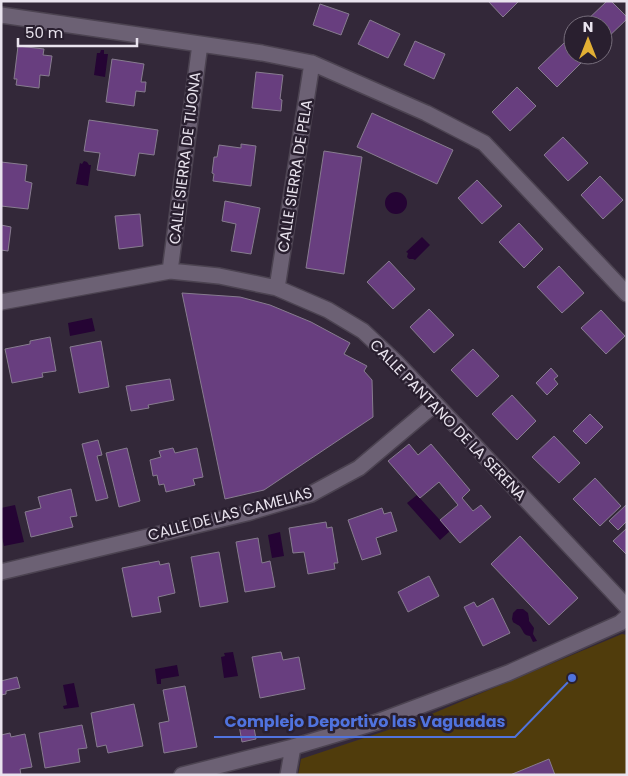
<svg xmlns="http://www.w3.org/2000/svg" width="628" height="776" font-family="Poppins,sans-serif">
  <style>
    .green { fill: #503c0c }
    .water { fill: #250434 }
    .building { fill: #683e7f; stroke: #877c8f }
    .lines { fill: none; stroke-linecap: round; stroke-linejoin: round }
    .street-casing { stroke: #4c4351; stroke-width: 18 }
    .street { stroke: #6c6174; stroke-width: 15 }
    .labels { text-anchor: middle; stroke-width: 5; stroke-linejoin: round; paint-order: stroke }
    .street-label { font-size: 15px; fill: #e9e3ee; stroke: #291f2f }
    .leader { fill: none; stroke: #5073de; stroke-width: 2 }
    .callout-dot { fill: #5073de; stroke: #291f2f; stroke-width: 2 }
    .callout-label { font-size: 16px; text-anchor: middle; font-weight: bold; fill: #5073de; stroke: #291f2f; stroke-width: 5; stroke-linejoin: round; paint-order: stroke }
  </style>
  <rect width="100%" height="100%" fill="#332839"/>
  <path class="green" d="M622 634 627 635V775H298L301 759 415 721Z"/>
  <path class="water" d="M101 50H104V54H108L105 77 94 75 97 53H100Z
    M84 161 87 162 89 165H91L88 186 76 184 80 163 82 164Z
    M385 203a11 11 0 1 1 22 0a11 11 0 1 1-22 0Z
    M422 237 430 245 415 260 413 259H409L407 257 408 253 406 252Z
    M92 318 95 331 70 336 68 323Z
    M417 495 450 531 440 540 407 503Z
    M15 505 24 542 4 546 1 533V508Z
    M280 532 284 556 272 558 268 535Z
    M517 609H523L528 613 529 619V621L534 628 533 634 537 641 533 642 530 636C523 635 524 632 521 628 520 625 515 624 513 622L512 619 513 613Z
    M233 652 238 676 224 678 221 657 225 656 224 653Z
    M177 665 179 676 161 679V684H157L155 669Z
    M74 683 79 707 64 709 63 706 67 705 63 685Z"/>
  <path class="building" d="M488 1H519L503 17Z
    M607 1H611L627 17V19L603 42V25H585L583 24Z
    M320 4 349 14 341 35 313 25Z
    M370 20 400 34 388 58 358 44Z
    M415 41 445 54 434 79 404 65Z
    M564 43 573 52V55H576L582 62 557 87 538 68Z
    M18 46 44 49 43 55 52 56 49 76 40 75 39 88 16 85 17 79H14Z
    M112 59 144 64 141 82H146L145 92 136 91 134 106 106 102Z
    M256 72 283 75 280 99 282 100 281 111 252 108Z
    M517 87 536 106 510 131 492 112Z
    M372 113 453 150 437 184 357 147Z
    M89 120 158 130 154 155 139 153 135 176 97 170 100 153 84 151Z
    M563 137 588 163 568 181 544 155Z
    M241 144 256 146 251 186 213 181 214 174 212 173 214 157H217L219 145 241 148Z
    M324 151 362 157 344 274 306 268Z
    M1 162 27 165 25 181 32 183 28 209 1 206Z
    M600 176 623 200 603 219 581 195Z
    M477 180 502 206 482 224 458 198Z
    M225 201 260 208 251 254 231 251 236 224 222 221Z
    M140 214 143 246 119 249 115 216Z
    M519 223 543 249 524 268 499 242Z
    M1 225 11 227 8 251 1 250Z
    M389 261 415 289 393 309 367 282Z
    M559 266 584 293 562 313 537 287Z
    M182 293 240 297 270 305 311 322 350 343 344 354 367 366 364 371 372 380 373 417 264 490 225 499Z
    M429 309 454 335 434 353 410 327Z
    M601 310 625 336 606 354 581 328Z
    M50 337 56 371 42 373 43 377 12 383 5 349 30 344V341Z
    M101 341 109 387 79 393 70 347Z
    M473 349 499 376 477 397 451 370Z
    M551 368 558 376 554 379 558 384 547 395 536 383Z
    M170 379 174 400 148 405 149 408 131 411 126 386Z
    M512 395 536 421 517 440 492 414Z
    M590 414 603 427 586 444 573 431Z
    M554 436 580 463 559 483 532 457Z
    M98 440 102 455 97 456 108 498 96 501 82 444Z
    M409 444 418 455 431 444 470 490 462 498 473 511 481 505 491 517 460 543 440 520 458 505 439 482 420 498 388 461Z
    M127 448 140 501 119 507 106 453Z
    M173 448 175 453 197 448 203 477 193 479 195 485 166 492 164 484 159 485 157 475 153 476 150 460 161 457 159 451Z
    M595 478 621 506 600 526 573 499Z
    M71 489 77 516 70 517 73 527 31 537 25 512 41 508 38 497Z
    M626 505 627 521 618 530 609 521Z
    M382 508 384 514 391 512 397 531 376 538 381 554 362 560 348 520Z
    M326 522 327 528 332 527 338 563H334L335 569 308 574 304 552 293 553 289 528Z
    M627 528V555L613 541Z
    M520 536 578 598 549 625 491 564Z
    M258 538 262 563 270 561 275 587 245 592 236 542Z
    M219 552 228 602 200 607 191 557Z
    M159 561 160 565 169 563 175 593 158 597 161 612 132 617 122 568Z
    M429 576 439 596 408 612 398 592Z
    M493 598 510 633 483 646 464 607 474 602 477 607Z
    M281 652 283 660 299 657 305 689 260 698 252 657Z
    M17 677 20 688 6 691V694L1 695V681Z
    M185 686 197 747 164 753 159 723 169 721 163 690Z
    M134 704 143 746 108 753 106 745 97 747 91 713Z
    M253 722 256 739 242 742 239 725Z
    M82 725 87 748 78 749 80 762 45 768 39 733Z
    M10 733 11 737 25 734 32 767 20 769 21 775H1V735Z
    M549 759 555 775H510Z"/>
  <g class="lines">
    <defs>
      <path id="street" d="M1 15 262 53 312 63 426 113 484 143 627 294
        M170 271 200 44
        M277 288 312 63
        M1 302 170 271 219 276 277 288 328 310 363 331 396 362 627 607
        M1 572 247 513 311 494 359 468 435 404
        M182 775 293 747 377 722 508 673 620 623 627 617
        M288 775 293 747"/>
    </defs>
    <use href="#street" class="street-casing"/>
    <use href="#street" class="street"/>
  </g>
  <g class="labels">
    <g class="street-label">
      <text transform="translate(185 158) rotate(-83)" y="5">CALLE SIERRA DE TIJONA</text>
      <text transform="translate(295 176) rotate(-81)" y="5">CALLE SIERRA DE PELA</text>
      <text transform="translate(448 420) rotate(46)" y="5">CALLE PANTANO DE LA SERENA</text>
      <text transform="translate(230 514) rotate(-15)" y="5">CALLE DE LAS CAMELIAS</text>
    </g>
  </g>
  <path class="leader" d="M572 678L515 737H214"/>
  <circle class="callout-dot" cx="572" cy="678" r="5"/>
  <g class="callout-label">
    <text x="365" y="727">Complejo Deportivo las Vaguadas</text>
  </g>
  <rect width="628" height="776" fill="none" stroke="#e9e3ee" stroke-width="5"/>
  <g transform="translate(588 40)"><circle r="24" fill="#291f2f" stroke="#766d7b"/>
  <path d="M0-4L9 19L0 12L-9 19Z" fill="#e2af34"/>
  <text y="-8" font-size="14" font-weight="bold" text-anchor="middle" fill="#e9e3ee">N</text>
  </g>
  <path d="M18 38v8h119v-8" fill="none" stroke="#e9e3ee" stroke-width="2.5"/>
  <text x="25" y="38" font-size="15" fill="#e9e3ee" stroke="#291f2f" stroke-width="4" paint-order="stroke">50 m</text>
</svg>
